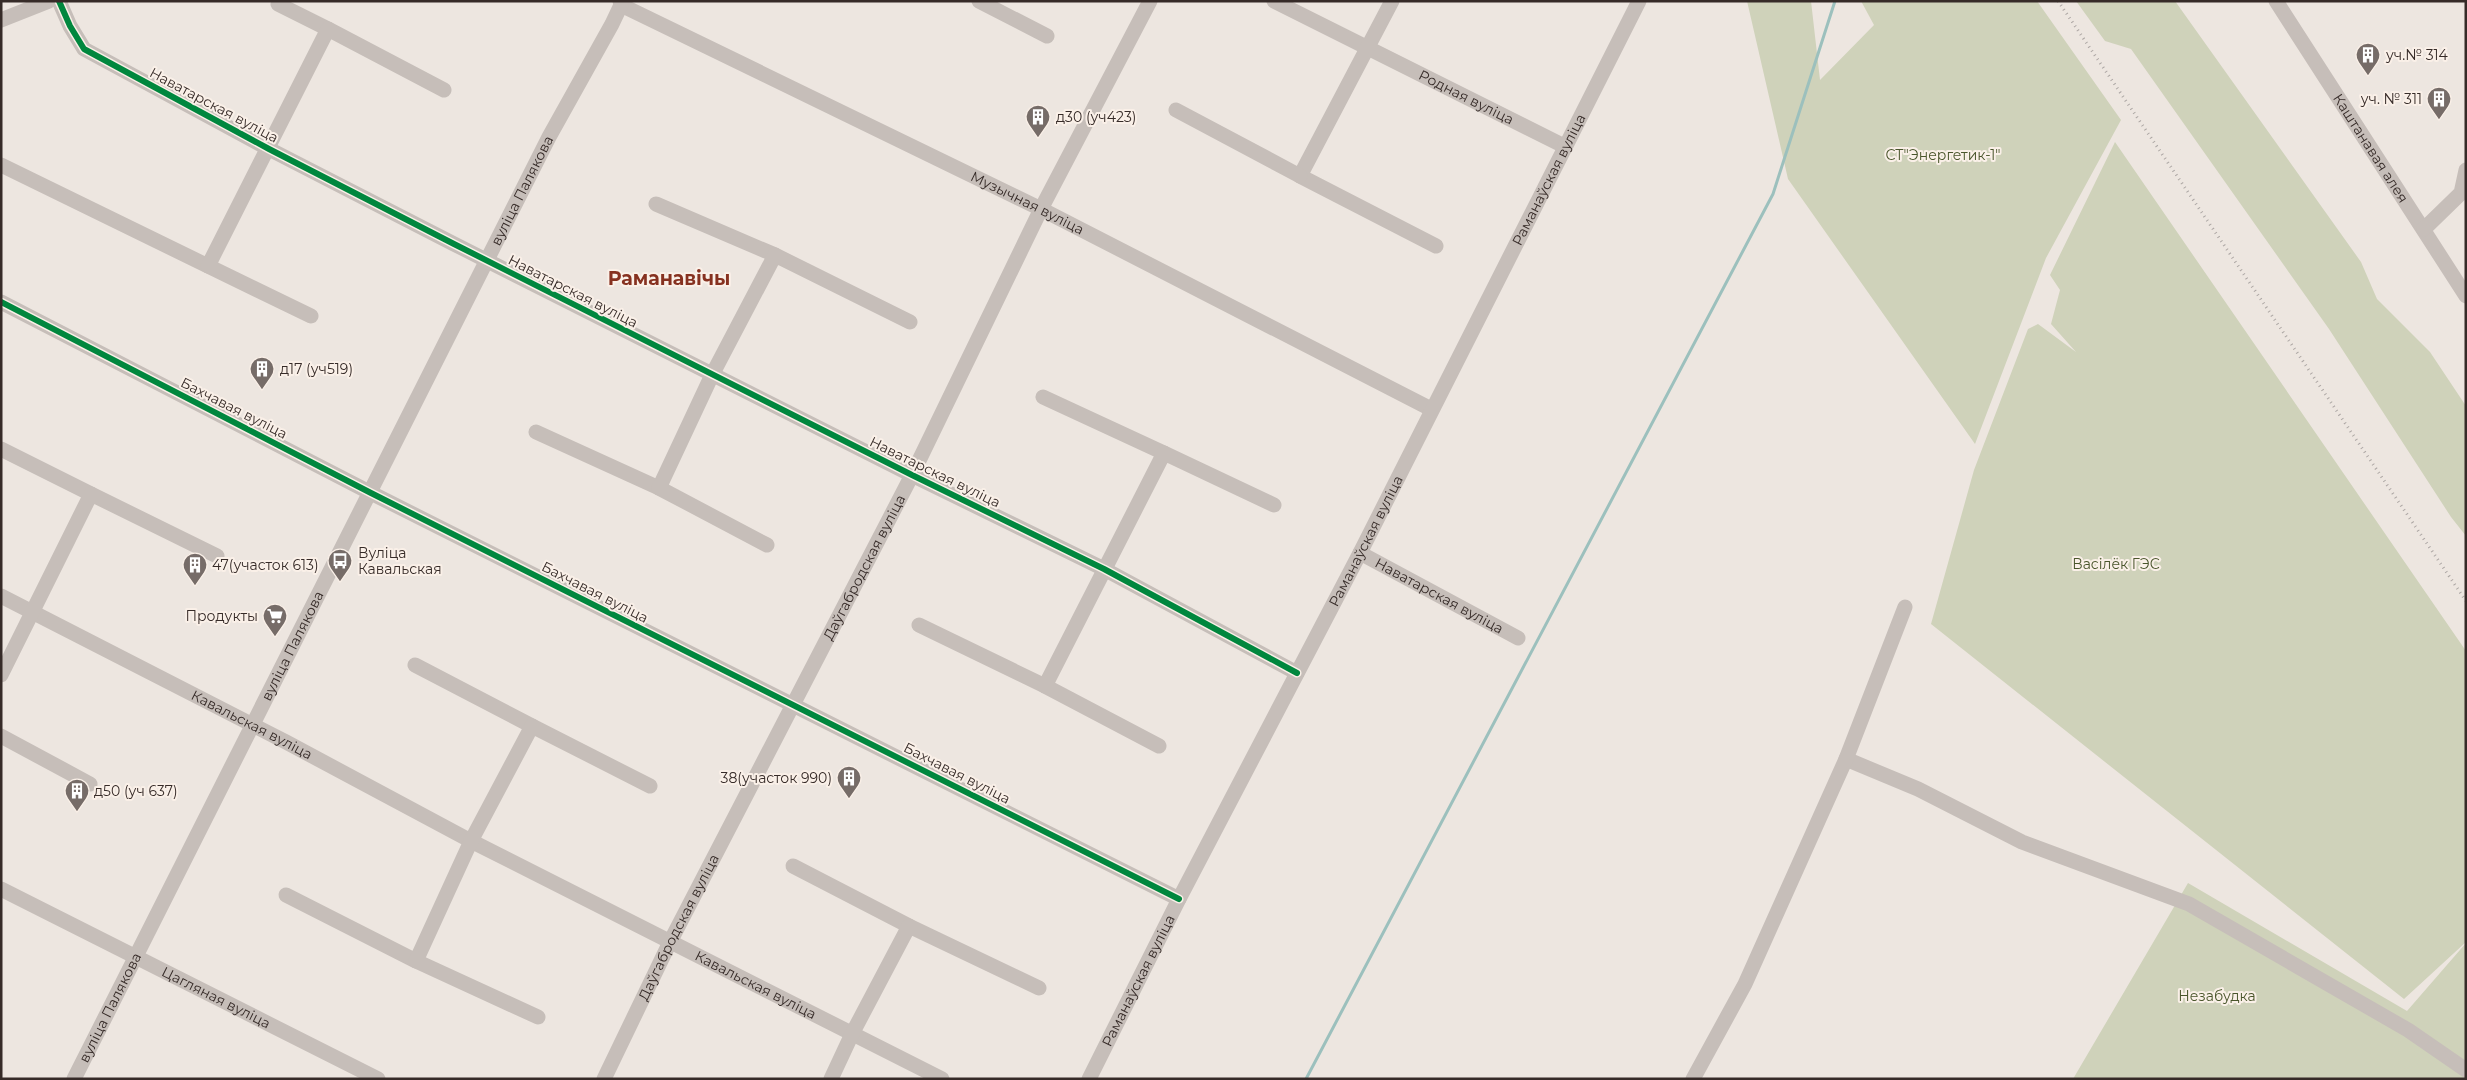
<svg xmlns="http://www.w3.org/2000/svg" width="2467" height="1080" font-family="Montserrat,sans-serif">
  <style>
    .green { fill: #cfd2ba }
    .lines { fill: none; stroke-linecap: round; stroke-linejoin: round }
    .stream { stroke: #9cc0bd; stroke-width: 3 }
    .minor { stroke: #c6beb9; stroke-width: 15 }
    .rail { stroke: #ada7a4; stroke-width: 3; stroke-dasharray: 1 4; stroke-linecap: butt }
    .cycleway-casing { stroke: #faf0e8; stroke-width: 9 }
    .cycleway { stroke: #00873e; stroke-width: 6 }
    .labels { text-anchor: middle; stroke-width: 4; stroke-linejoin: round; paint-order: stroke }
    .poi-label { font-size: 14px; fill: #362b28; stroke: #faf0e8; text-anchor: start }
    .street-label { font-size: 14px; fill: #362b28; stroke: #faf0e8 }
    .park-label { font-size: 14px; fill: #49552b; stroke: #faf0e8 }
    .district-label { font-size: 19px; font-weight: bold; fill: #863120; stroke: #faf0e8 }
  </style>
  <rect width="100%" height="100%" fill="#ede6e0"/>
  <path class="green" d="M1747 1H1811L1820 80 1874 25 1861 1H2037L2121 120 2046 258 1975 444 1788 179Z
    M2076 1H2175L2361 262 2377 299 2430 352 2466 406V536L2451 517 2329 329 2131 49 2105 41Z
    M2115 142 2466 651V942L2404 999 1931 624 1974 470 2028 329 2038 324 2076 352 2051 324 2060 290 2050 275Z
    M2188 883 2407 1011 2466 943V1079H2073Z"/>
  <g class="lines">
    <path class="stream" d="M1306 1079 1773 194 1835 1"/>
    <g class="minor">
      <path d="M59 1 70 26 84 49 269 149 454 244 912 475 1104 569 1297 673"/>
      <path d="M979 1 1047 36"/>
      <path id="s1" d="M1274 1 1564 146"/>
      <path d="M1392 1 1300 176 1436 246"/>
      <path id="s2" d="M2276 1 2466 296"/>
      <path d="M278 4 328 29"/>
      <path id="s3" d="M621 5 1041 209 1431 409"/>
      <path d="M1 20 49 1"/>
      <path d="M1176 110 1300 176"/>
      <path d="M1 165 208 266"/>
      <path d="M656 204 775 255"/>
      <path d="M2424 229 2461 193 2466 170"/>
      <path d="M1 302 371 493 1179 899"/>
      <path d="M311 316 208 266 328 29 444 90"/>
      <path d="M1043 397 1164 453"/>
      <path d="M536 432 659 488"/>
      <path d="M1 449 91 494"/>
      <path d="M767 545 659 488 712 375 775 255 910 322"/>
      <path id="s4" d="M1360 553 1518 638"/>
      <path id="s5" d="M1 596 286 742 471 841 942 1079"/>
      <path d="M919 625 1045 686"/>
      <path d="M415 665 532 726"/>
      <path d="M1 675 91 494 217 556"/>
      <path d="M1 736 90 784"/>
      <path d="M1159 746 1045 686 1164 453 1274 505"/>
      <path d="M1846 759 1918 789 2022 842 2189 904 2408 1030 2466 1070"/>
      <path d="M793 866 909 926"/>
      <path id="s6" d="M1 889 378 1079"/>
      <path d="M286 895 416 961"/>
      <path d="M538 1017 416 961 471 841 532 726 650 786"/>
      <path id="s7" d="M74 1079 549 137 612 24 621 5 620 1"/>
      <path id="s8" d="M604 1079 670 942 912 475 1041 209 1150 1"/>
      <path d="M831 1079 852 1034 909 926 1039 988"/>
      <path id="s9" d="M1089 1079 1179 899 1360 553 1639 1"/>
      <path d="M1693 1079 1745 984 1846 759 1905 607"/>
    </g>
    <path class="rail" d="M2058 1 2466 601"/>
    <defs>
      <path id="cycleway" d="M59 1 70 26 84 49 269 149 454 244 912 475 1104 569 1297 673
        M1 302 371 493 1179 899"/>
    </defs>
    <use href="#cycleway" class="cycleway-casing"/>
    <use href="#cycleway" class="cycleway"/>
  </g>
  <defs>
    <symbol id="building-pin" viewBox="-11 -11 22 30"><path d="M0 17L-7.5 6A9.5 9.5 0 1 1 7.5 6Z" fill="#766c68" stroke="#faf0e8"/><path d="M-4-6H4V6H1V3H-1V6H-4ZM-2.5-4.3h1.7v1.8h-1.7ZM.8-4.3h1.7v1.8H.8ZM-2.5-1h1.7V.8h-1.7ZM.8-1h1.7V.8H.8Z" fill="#fff"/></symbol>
    <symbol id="bus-pin" viewBox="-11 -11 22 30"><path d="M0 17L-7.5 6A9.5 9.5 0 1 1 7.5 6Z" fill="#766c68" stroke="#faf0e8"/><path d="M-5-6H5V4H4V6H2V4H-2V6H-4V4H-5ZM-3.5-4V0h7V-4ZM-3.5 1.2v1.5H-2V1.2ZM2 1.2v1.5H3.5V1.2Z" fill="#fff"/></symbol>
    <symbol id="supermarket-pin" viewBox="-11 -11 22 30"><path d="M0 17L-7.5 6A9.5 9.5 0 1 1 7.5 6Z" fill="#766c68" stroke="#faf0e8"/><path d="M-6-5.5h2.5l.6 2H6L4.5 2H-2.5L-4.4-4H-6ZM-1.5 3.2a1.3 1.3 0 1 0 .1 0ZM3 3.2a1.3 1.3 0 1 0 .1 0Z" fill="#fff"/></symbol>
  </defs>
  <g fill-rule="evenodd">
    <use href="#building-pin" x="2354" y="41" width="28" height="38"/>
    <use href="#building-pin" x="2425" y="85" width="28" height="38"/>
    <use href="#building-pin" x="1024" y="103" width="28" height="38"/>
    <use href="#building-pin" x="248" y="355" width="28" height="38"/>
    <use href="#bus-pin" x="326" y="547" width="28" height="38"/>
    <use href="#building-pin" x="181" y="551" width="28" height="38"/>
    <use href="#supermarket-pin" x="261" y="602" width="28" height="38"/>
    <use href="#building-pin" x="835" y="764" width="28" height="38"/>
    <use href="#building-pin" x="63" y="777" width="28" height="38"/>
  </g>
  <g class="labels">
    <g class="poi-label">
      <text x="2386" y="60">уч.№ 314</text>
      <text x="2422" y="104" text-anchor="end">уч. № 311</text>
      <text x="1056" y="122">д30 (уч423)</text>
      <text x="280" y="374">д17 (уч519)</text>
      <text x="358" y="558">Вуліца<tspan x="358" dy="16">Кавальская</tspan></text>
      <text x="212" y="570">47(участок 613)</text>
      <text x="258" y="621" text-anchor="end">Продукты</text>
      <text x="832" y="783" text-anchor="end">38(участок 990)</text>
      <text x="94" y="796">д50 (уч 637)</text>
    </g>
    <g class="street-label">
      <text dy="5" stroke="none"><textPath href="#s1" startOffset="215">Родная вуліца</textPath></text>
      <text transform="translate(214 105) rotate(28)" y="5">Наватарская вуліца</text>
      <text dy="5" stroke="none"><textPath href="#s2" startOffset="175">Каштанавая алея</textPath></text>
      <text dy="5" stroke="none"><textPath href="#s9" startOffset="1010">Раманаўская вуліца</textPath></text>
      <text dy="5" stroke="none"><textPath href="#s7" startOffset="995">вуліца Палякова</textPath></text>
      <text dy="5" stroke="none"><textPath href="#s3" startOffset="452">Музычная вуліца</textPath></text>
      <text transform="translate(573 291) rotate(27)" y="5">Наватарская вуліца</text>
      <text transform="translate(234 408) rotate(27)" y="5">Бахчавая вуліца</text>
      <text transform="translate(935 472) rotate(26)" y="5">Наватарская вуліца</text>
      <text dy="5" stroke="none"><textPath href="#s9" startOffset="605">Раманаўская вуліца</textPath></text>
      <text dy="5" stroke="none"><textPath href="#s8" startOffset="574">Даўгабродская вуліца</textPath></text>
      <text transform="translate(595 592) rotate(27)" y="5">Бахчавая вуліца</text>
      <text dy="5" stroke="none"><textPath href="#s4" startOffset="90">Наватарская вуліца</textPath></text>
      <text dy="5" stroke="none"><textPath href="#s7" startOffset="485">вуліца Палякова</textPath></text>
      <text dy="5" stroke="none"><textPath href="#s5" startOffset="282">Кавальская вуліца</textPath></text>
      <text transform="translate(957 773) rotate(27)" y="5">Бахчавая вуліца</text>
      <text dy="5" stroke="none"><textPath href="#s8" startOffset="169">Даўгабродская вуліца</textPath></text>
      <text dy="5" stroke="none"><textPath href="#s9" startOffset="110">Раманаўская вуліца</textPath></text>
      <text dy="5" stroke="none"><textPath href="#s5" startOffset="849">Кавальская вуліца</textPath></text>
      <text dy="5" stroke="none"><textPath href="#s6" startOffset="241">Цагляная вуліца</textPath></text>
      <text dy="5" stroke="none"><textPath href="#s7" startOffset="80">вуліца Палякова</textPath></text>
    </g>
    <g class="park-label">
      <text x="1943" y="160">СТ"Энергетик-1"</text>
      <text x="2116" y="569">Васілёк ГЭС</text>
      <text x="2217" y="1001">Незабудка</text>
    </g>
    <g class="district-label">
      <text x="669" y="285">Раманавічы</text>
    </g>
  </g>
  <rect width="2467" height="1080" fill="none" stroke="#362b28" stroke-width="5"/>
</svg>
